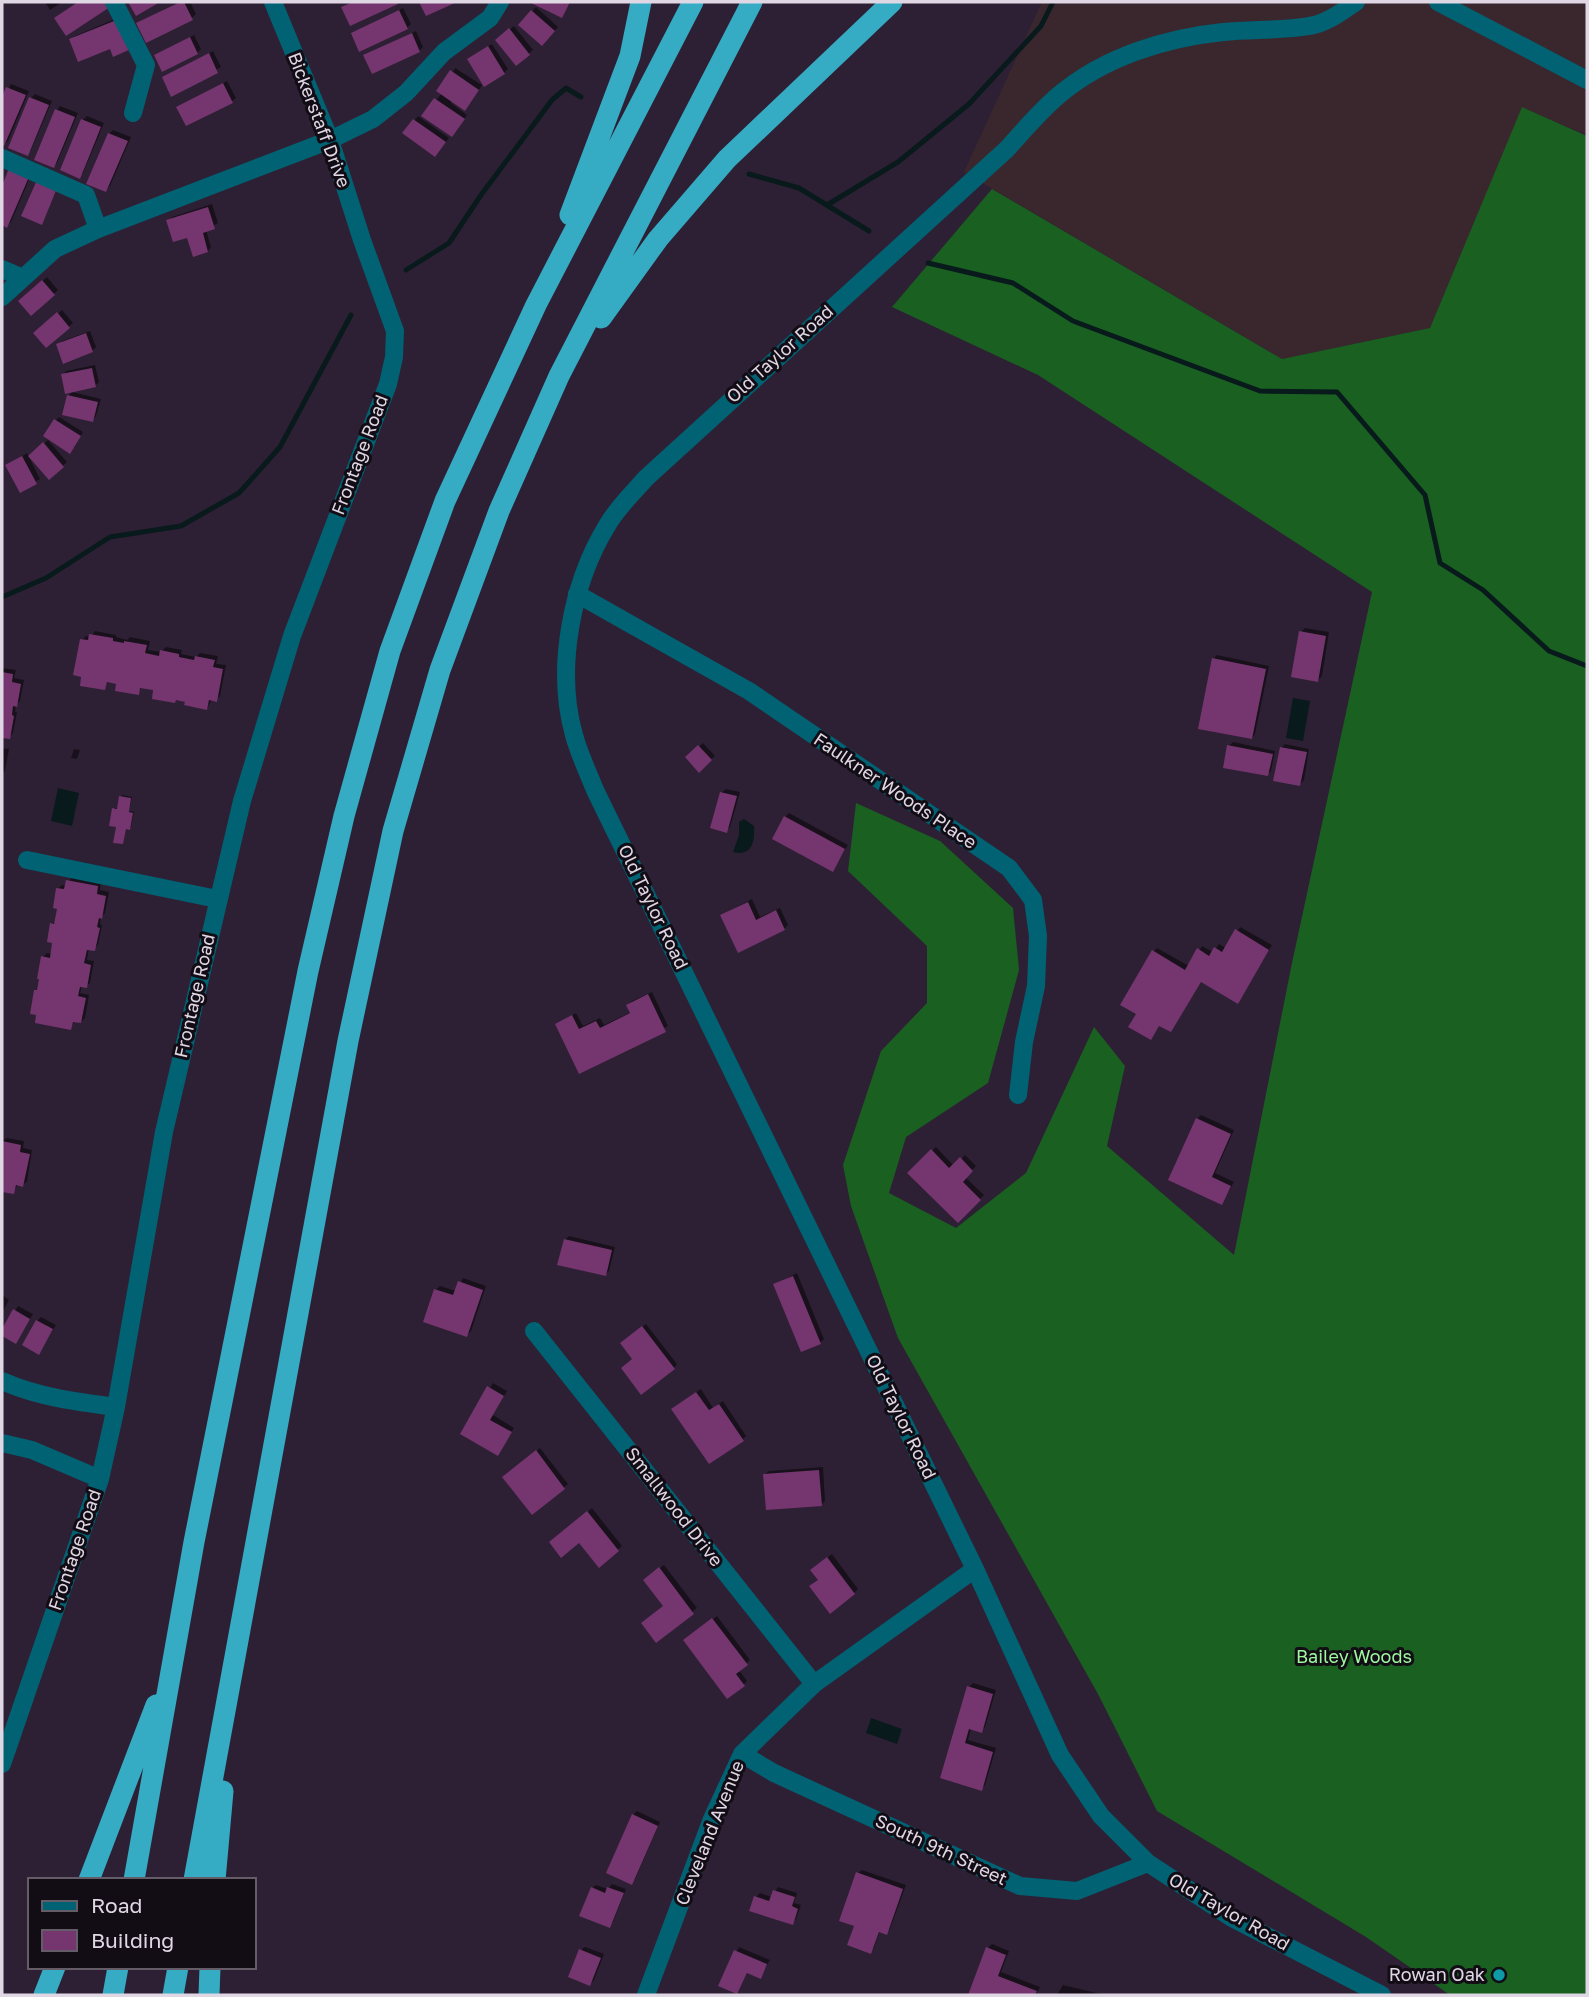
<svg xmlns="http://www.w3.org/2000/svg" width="1589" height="1997" font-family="'Golos Text',sans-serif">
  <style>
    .education { fill: #3a272e }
    .forest { fill: #196021 }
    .water { fill: #081a1b }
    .shadow { fill: #0007 }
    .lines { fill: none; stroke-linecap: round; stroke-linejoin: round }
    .stream { stroke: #081a1b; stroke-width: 5 }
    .building { fill: #75356f }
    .minor { stroke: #016273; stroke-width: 18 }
    .highway { stroke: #35abc4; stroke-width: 21 }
    .culture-dot { fill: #0f9aa8; stroke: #120c15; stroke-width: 2.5 }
    .labels { text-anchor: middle; stroke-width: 6; stroke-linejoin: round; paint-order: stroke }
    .street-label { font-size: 18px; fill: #e0d7e5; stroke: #120c15 }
    .park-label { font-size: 18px; fill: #9df89f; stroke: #120c15 }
    .poi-label { font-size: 18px; fill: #e0d7e5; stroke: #120c15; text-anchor: end }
  </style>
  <rect width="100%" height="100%" fill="#2e2034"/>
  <path class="education" d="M1042 2H1587V135L1522 108 1430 328 1282 359 964 172Z"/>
  <path class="forest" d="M1522 107 1587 136V1995H1450L1366 1937 1157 1811 1098 1694 898 1338 851 1206 843 1165 881 1051 927 1003V946L848 871 856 803 940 841 1013 908 1019 970 988 1083 906 1137 889 1193 956 1228 1026 1173 1094 1027 1125 1066 1107 1146 1234 1255 1292 963 1372 592 1038 375 892 307 992 189 1282 359 1430 328Z"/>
  <path class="water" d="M1293 698 1310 701 1303 741 1286 738Z
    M58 788 79 793 72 826 51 821Z
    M744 819 754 826C755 842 752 857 733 852L739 835V822Z
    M871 1718 902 1729 897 1744 866 1733Z"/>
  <path class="shadow" d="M45 2H62L50 10Z
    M179 2H190L196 14 192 18 138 23Z
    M536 7 558 27 542 44 520 24Z
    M403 8 411 24 407 28 353 33Z
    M122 16 111 47 71 39 75 36Z
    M514 26 533 50 516 64 501 36Z
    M416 31 423 47 419 51 366 56Z
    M194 35 201 49 197 53 156 56Z
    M492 44 508 69 504 73 473 56Z
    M213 51 221 67 172 94 164 77Z
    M455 68 482 85 469 105 452 100 451 103 467 115 456 131 424 116 442 93Z
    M227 81 236 98 232 101 178 107Z
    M11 84 29 91 8 141 4 144 2 143V102Z
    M35 94 52 101 31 150 27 154 31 98Z
    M60 106 78 113 57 163 53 166 57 110Z
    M87 116 104 123 83 173 79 177 83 120Z
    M418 116 449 138 439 151 405 133Z
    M113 130 131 137 110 186 106 190 109 134Z
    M11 169 32 173 11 222 7 226 2 223V191Z
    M212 204 218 223 206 230 211 247 208 251 168 221 172 217Z
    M47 277 58 290 31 314 24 297Z
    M62 310 73 323 46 346 35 333Z
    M90 331 96 347 92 351 58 345 62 341Z
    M95 365 99 382 95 386 63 375 66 371Z
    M72 392 101 399 96 416 93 420 68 396Z
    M59 417 83 432 74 448 55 421Z
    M48 440 67 462 49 478 30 456Z
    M27 453 40 479 20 491 7 466Z
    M1305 628 1329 632 1322 676 1318 680 1301 632Z
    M95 631 116 635V637L127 640 130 637 150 641 148 650 161 652 166 647 182 650 181 654 196 657 200 653 218 656 216 664 226 665 220 696 216 700 212 699 207 708 142 686 138 693 118 682 109 680 104 688 82 640 86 636 91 637Z
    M1217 655 1269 666 1255 734 1252 738 1213 659Z
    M2 668 16 670 14 678 24 680 20 701 16 705 15 712H17L13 733 9 737 4 736 2 747Z
    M1233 742 1275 751 1271 771 1267 774 1229 746Z
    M703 743 715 756 699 770 687 757Z
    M1285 744 1309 749 1304 780 1300 784 1281 748Z
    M2 748 9 749 5 771 2 774Z
    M74 749 80 750 77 759 71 758Z
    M726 789 740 792 730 827 726 831 722 792Z
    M122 795 132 797 129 811 134 812 131 827 126 828 123 842 114 808H119Z
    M789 813 848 845 833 870 785 817Z
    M72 877 101 882 100 890 109 892 105 913 101 917 100 924 102 925 98 945 94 949 89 948 87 960 94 961 90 983 86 986H82L80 993 89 995 85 1018 81 1022 75 1021 70 1028 36 990 40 987 43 957 47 953 52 954V924L57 920 58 889 62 885 67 886Z
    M752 899 760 917 780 908 788 925 784 929 722 915Z
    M1240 927 1272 945 1241 998 1202 980 1174 1026 1171 1030 1160 1024 1151 1038 1138 1013 1154 951 1157 948 1189 966 1202 946 1213 952 1219 944 1226 948Z
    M652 992 668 1026 580 1072 557 1024 576 1013 583 1026 600 1018 604 1025 631 1012 628 1005 632 1001Z
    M1201 1115 1234 1130 1215 1173 1234 1182 1222 1203 1170 1180 1197 1119Z
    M7 1138 24 1141 23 1148 32 1150 27 1181 23 1185 18 1184 13 1193 2 1190V1141Z
    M936 1147 954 1166 965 1155 976 1166 965 1177 984 1195 958 1221 910 1173Z
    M569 1236 615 1247 609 1271 605 1275 565 1240Z
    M797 1273 824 1339 820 1343 775 1285Z
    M463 1278 486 1286 471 1331 467 1335 436 1290 440 1286 456 1291Z
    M2 1295 9 1300 2 1313Z
    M18 1306 33 1314 16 1342 2 1333Z
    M41 1317 56 1325 39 1353 37 1321Z
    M646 1324 677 1364 674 1368 634 1359 626 1339Z
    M493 1383 507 1391 493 1415 514 1428 501 1450 462 1433Z
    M701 1389 713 1408 723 1401 746 1436 742 1440 677 1405Z
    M540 1448 568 1484 532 1513 508 1473Z
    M823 1467 825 1501 821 1505 765 1474 769 1471Z
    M592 1508 622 1546 599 1565 579 1541 555 1539Z
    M832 1554 858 1589 854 1593 819 1579 816 1566Z
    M664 1565 697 1608 657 1640 665 1606 649 1576Z
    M717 1616 750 1660 739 1670 747 1681 743 1685 689 1637Z
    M973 1683 996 1690 985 1727 981 1731 971 1728 968 1740 996 1748 985 1785 981 1789 942 1777 969 1687Z
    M637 1811 660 1822 635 1879 631 1883 633 1815Z
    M862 1870 906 1885 890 1929 886 1933 880 1931 874 1948 870 1952 856 1925 858 1873Z
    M612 1884 626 1889 613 1922 609 1926 592 1888 596 1885 608 1889Z
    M778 1887 797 1893 794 1903 801 1905 796 1919 792 1923 756 1897 760 1893 772 1897Z
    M992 1944 1009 1951 1001 1972 1040 1987 1036 1995H970L988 1948Z
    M585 1947 604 1954 594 1980 590 1984 581 1950Z
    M739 1947 770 1960 760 1977 748 1972 737 1992 720 1985Z
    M1063 1985 1105 1995H1057Z"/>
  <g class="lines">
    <path class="stream" d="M749 174 799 188 869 231
      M827 205 898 162 969 104 1041 26 1053 2
      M928 263 1013 283 1073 321 1260 391 1337 392 1425 495 1440 563 1483 590 1549 651 1587 666
      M406 270 449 243 481 195 552 100 566 88 581 97
      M2 597 46 578 110 537 181 526 239 493 280 447 351 315"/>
  </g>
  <path class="building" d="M78 2H106L110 7 66 36 54 18Z
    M128 2H160L136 16Z
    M180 2H184L193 20 146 43 136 23Z
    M353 2H397L398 4 350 26 341 7Z
    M419 2H457L426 16Z
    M529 2H570L562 18Z
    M399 10 408 29 359 52 351 33Z
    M531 10 555 31 542 46 518 25Z
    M119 19 131 49 113 57 110 49 78 62 69 39Z
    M509 28 530 55 516 66 495 40Z
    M412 33 420 52 372 74 363 55Z
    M190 37 198 54 162 72 154 55Z
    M488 46 505 74 484 87 467 59Z
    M209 53 218 73 171 97 162 77Z
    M450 70 479 90 465 111 436 91Z
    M223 83 233 103 186 126 176 107Z
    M6 87 26 95 4 146 2 145V97Z
    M29 97 49 105 28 156 8 148Z
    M434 98 465 119 452 137 421 116Z
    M55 109 75 117 54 168 34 160Z
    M81 119 101 127 80 179 60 170Z
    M413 119 446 142 435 157 402 133Z
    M108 133 128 141 106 192 86 184Z
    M9 168 29 177 7 228 2 225V186Z
    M37 180 57 188 42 225 21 216Z
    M208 207 215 229 203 233 208 252 193 257 187 238 173 242 166 220Z
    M42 280 55 295 31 316 18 301Z
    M57 312 70 328 46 348 33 333Z
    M86 333 93 352 63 364 56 344Z
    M92 368 96 387 65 394 61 374Z
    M67 395 98 402 93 422 62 415Z
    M54 419 81 436 70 454 43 436Z
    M43 442 64 467 49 480 28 456Z
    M22 456 37 484 20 493 5 465Z
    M1299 631 1326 636 1318 682 1291 677Z
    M89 634 113 638V641L124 643V641L147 645 145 653 159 656 160 650 179 654V657L194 660 195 656 215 660 213 667 223 669 217 702 209 700 207 710 184 705 185 702 176 700 175 703 152 699 153 690 140 688 139 695 115 691 116 684 107 682 105 690 80 686 81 677 73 675 80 639 88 640Z
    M1212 658 1266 669 1252 739 1198 729Z
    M2 672 13 674 12 682 21 684 17 707 13 706 12 715 14 716 10 739 2 738Z
    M698 745 712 760 699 773 685 757Z
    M1227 745 1273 754 1268 776 1223 768Z
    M1280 747 1307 752 1300 786 1273 781Z
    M720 792 737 796 727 833 710 828Z
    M119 796 131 798 129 812 133 813 130 830 126 829 123 844 113 843 116 827 109 826 112 808 117 809Z
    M784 816 845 849 833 872 772 839Z
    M66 880 98 886 97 894 106 896 102 919 99 918 97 927 100 928 95 951 87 950 84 963 91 965 87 988 80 987 78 996 86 998 81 1023 73 1022 71 1030 35 1023 36 1015 30 1014 34 990H37L39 979H37L41 956 50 958 52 943 47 942 50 923 54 924 57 909 53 908 56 888 64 889Z
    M748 902 756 920 776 910 785 930 738 953 720 915Z
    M1235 929 1269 950 1238 1004 1201 982 1171 1032 1159 1026 1151 1040 1128 1027 1136 1014 1120 1005 1152 950 1185 970 1197 948 1209 956 1214 947 1222 952Z
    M648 994 666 1032 579 1074 555 1024 572 1015 579 1029 596 1021 600 1028 630 1013 626 1005Z
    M1196 1118 1231 1134 1212 1177 1231 1186 1222 1205 1168 1180Z
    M2 1141 21 1145 20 1152 30 1154 23 1187 16 1185 14 1194 2 1192Z
    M931 1149 949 1168 960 1157 973 1171 963 1182 981 1200 958 1223 907 1173Z
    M564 1239 612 1250 606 1276 557 1265Z
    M793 1276 821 1344 801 1352 773 1284Z
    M458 1281 483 1290 467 1337 423 1322 434 1289 453 1295Z
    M13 1309 30 1319 16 1344 2 1336V1329Z
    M36 1320 53 1329 39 1355 22 1345Z
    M642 1326 675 1369 641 1395 621 1368 632 1359 620 1343Z
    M487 1386 504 1396 490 1420 512 1432 498 1456 460 1434Z
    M696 1392 709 1410 719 1404 744 1441 709 1464 671 1409Z
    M536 1450 565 1489 532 1515 502 1477Z
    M819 1470 822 1506 766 1510 763 1474Z
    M587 1511 619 1551 599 1568 579 1543 561 1558 549 1542Z
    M827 1557 855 1594 830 1614 809 1586 818 1580 810 1570Z
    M659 1567 694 1614 656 1643 641 1623 663 1606 643 1580Z
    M712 1618 748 1665 736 1674 745 1686 727 1699 683 1640Z
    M967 1686 993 1694 982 1733 969 1729 965 1743 993 1752 982 1791 940 1778Z
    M632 1814 658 1826 632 1885 606 1873Z
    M856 1872 903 1889 887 1935 879 1932 871 1954 847 1945 854 1926 839 1921Z
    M591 1887 605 1893 607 1887 624 1893 610 1928 579 1916Z
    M773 1890 795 1897 792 1906 798 1909 793 1925 749 1911 754 1896 769 1901Z
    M986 1947 1006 1955 998 1976 1037 1991 1035 1995H968Z
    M579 1949 601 1958 590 1986 568 1977Z
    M734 1950 767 1964 761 1979 747 1973 737 1994 718 1986Z"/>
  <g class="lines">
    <path class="minor" d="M114 2 146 65 133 113
      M1356 2C1343 11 1326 24 1309 26 1281 31 1251 29 1223 32 1165 38 1104 57 1059 95 1040 111 1024 130 1007 149L646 478C633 493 618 507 608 524 572 582 555 668 574 735 579 754 588 772 595 790L975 1569 1060 1755 1101 1816 1148 1863 1232 1918 1382 1995
      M1438 2 1587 80
      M2 158 86 195 98 229
      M2 269 23 278
      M2 297 55 249 98 229 330 140 373 119 406 93 444 52 490 18 500 2
      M577 594 749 691 1009 868 1033 900 1038 936 1036 986 1024 1042 1018 1095
      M27 860 217 899
      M534 1331 814 1684
      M2 1381C38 1397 77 1402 116 1407
      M2 1443 32 1450 100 1479
      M742 1754 774 1773 1020 1886 1077 1891 1148 1863
      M2 1764 100 1479 116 1407 164 1132 242 801 292 636 388 384 394 357 395 331 362 240 330 140 273 2
      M646 1995 712 1819 742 1754 814 1684 975 1569"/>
    <path class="highway" d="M570 215 630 56 641 2
      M601 318 658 239 727 159 892 2
      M89 1880 156 1705
      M134 1880 194 1542 308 971 344 816 390 651 445 501 536 305 693 2
      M194 1880 348 1041 393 831 440 670 499 511 559 376 752 2
      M215 1880 223 1791
      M44 1995 55 1967
      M113 1995 118 1967
      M173 1995 178 1967
      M209 1995 210 1967"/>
  </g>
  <circle class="culture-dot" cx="1499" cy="1975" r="7"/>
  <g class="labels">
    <g class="street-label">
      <text transform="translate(319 120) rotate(69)" y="6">Bickerstaff Drive</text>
      <text transform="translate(780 354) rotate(-42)" y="6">Old Taylor Road</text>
      <text transform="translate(360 455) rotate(-69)" y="6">Frontage Road</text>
      <text transform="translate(895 791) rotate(34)" y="6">Faulkner Woods Place</text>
      <text transform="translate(653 907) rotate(64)" y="6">Old Taylor Road</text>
      <text transform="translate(195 996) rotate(-77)" y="6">Frontage Road</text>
      <text transform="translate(901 1417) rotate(64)" y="6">Old Taylor Road</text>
      <text transform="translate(674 1507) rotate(52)" y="6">Smallwood Drive</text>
      <text transform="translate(75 1550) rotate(-71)" y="6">Frontage Road</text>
      <text transform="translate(710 1833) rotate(-68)" y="6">Cleveland Avenue</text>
      <text transform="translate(941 1850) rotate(25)" y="6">South 9th Street</text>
      <text transform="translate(1229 1912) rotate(30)" y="6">Old Taylor Road</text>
    </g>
    <g class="park-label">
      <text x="1354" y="1663">Bailey Woods</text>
    </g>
    <g class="poi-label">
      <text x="1485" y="1981">Rowan Oak</text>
    </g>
  </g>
  <rect width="1589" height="1997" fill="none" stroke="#e0d7e5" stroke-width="7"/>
  <rect x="28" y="1878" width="228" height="91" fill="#120c15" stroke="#645d68" stroke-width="2"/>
  <rect x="42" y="1901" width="35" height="10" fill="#016273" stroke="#645d68" stroke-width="2"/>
  <text x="91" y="1913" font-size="21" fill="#e0d7e5">Road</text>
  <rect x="42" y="1930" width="35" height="21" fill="#75356f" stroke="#645d68" stroke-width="2"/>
  <text x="91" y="1948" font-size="21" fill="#e0d7e5">Building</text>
</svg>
